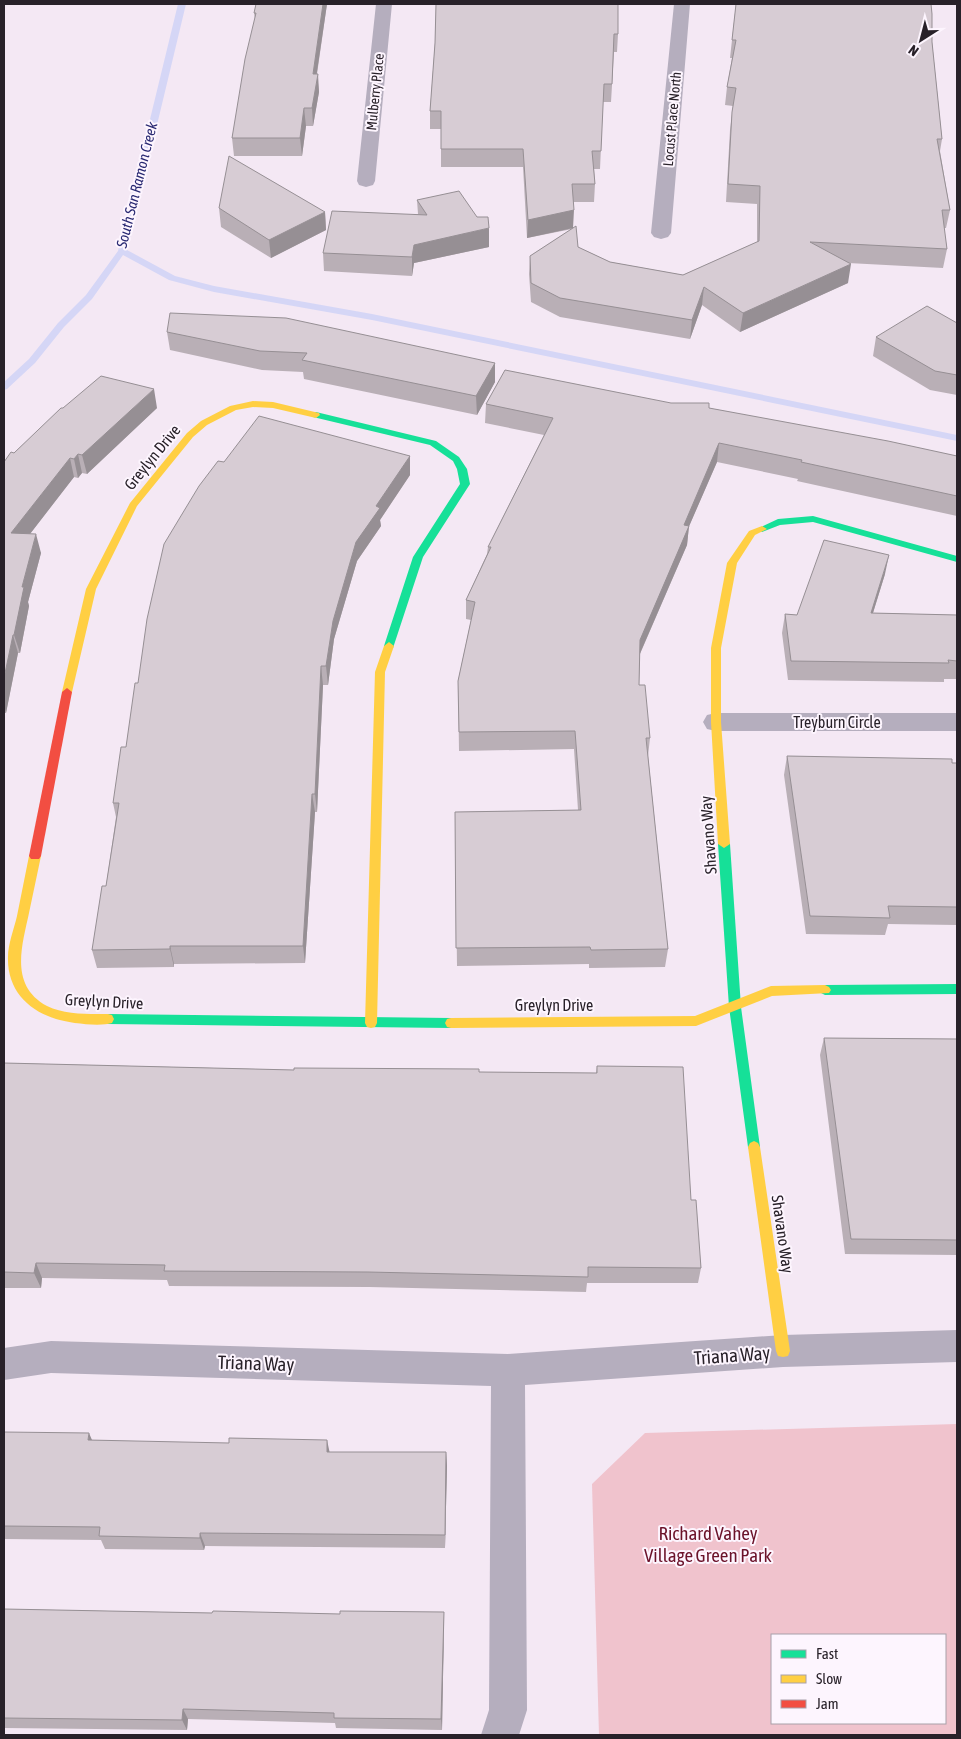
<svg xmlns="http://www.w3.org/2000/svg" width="961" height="1739" font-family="'Asap Condensed',sans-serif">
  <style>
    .green { fill: #f0c3cd; fill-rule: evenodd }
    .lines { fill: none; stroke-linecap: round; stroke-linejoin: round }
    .stream { fill: #d5d6f6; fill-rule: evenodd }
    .street { fill: #b5aebe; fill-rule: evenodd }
    .fast { fill: #16e098; fill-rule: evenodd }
    .slow { fill: #ffcf43; fill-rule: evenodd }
    .jam { fill: #f24e42; fill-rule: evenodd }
    .wall { fill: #b9afb6 }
    .shaded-wall { fill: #968f94 }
    .building { fill: #d7ccd4; stroke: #968f94 }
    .labels { text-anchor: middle; stroke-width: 4; stroke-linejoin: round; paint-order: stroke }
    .far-street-label { font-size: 14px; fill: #282129; stroke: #fdf5fe }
    .far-water-label { font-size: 15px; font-style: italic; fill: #292972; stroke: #fdf5fe }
    .street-label { font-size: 16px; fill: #282129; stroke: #fdf5fe }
    .near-street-label { font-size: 19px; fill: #282129; stroke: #fdf5fe }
    .near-park-label { font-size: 19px; fill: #6b122a; stroke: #fdf5fe }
  </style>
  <rect width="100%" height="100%" fill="#f4e8f4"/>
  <path class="green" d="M957 1424V1735H599L592 1484 645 1433ZM772 1635H945V1723H772Z"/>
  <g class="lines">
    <path class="stream" d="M178 4H186L127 250 175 276 214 286 372 314 957 435V441L372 320 214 292 169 280 123 255 92 299 64 327 35 363 7 389 4 390V382L29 359 58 323 86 295 118 251Z"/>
    <path class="street" d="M376 4H392L375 181 373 185 366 187 359 185 357 181Z
      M674 4H690L671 233 668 237 661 239 654 237 651 233Z
      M716 713H957V731H716L707 729 703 722 707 715Z
      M957 1330V1362L783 1367 525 1385 527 1710 519 1735H481L489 1710 491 1386 51 1373 4 1380V1348L51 1341 508 1354 783 1335Z"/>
    <path class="fast" d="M316 412 436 441 459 457 467 469 470 484 423 557 393 648H385L384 646 413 557 460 484 457 469 453 461 430 445 313 417V413Z
      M813 516 957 556V562L813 522 780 525 762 532 757 529 778 519Z
      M724 840 730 844 741 1007 760 1147 758 1151 754 1153 750 1151 748 1147 729 1007 718 844Z
      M957 984V994L825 995 821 993 819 990 821 987 825 985Z
      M108 1014 451 1018 455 1019 457 1023 455 1027 451 1028 108 1024 104 1023 102 1019 104 1015Z"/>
    <path class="slow" d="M253 401 273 402 319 413 320 415 316 418 273 408 253 407 236 410 207 425 193 437 137 506 96 589 72 692 71 695H63L62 692 86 589 130 503 187 433 201 421 230 406Z
      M762 526 767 529 755 535 737 563 721 648V722L730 844 724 848 718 844 711 722V648L727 563 749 531Z
      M389 642 394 646 385 672 377 1023 375 1027 371 1028 367 1027 365 1023 375 672 384 646Z
      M35 852 39 853 41 856C37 875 33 894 29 913 22 946 9 985 47 1006 65 1015 89 1014 108 1014L112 1015 114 1019 112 1023C99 1027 69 1023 56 1019 27 1010 7 989 8 957 8 944 14 929 17 916 21 896 25 876 29 856L31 853Z
      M825 985 829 987 831 990 829 993 772 996 696 1026 451 1028 447 1027 445 1023 447 1019 451 1018 695 1016 771 986Z
      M754 1141 758 1143 760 1147 790 1351 788 1356 783 1357 778 1356 776 1351 748 1147 750 1143Z"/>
    <path class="jam" d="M67 688 72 692 41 856 39 859H31L29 856 62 692Z"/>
  </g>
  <path class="wall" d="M256 4H327L317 74 319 92 313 126H306L302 156H234L232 138 255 19 254 13Z
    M436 4H630V5H618V34L617 52H614L611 102H603L600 169H594L595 184 594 202H573V228L578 247 610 262 683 275 757 242V204L726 202 730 130 733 106 725 105 727 87 732 58H730L736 4 932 42 942 139 940 151 950 210 946 228H944L947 249 943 268 848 263V283L740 332 702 305 690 339 560 317 531 302 529 274 530 256 572 229 527 238 523 167H441V129H430V111L435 43Z
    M417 200 489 247 414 263 412 276 324 271 323 253 418 214Z
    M219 208 325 212 326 230 271 258 221 227Z
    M957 323V395L930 390 873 356 876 337Z
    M167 332 495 363V382L477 415 304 379 303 372 262 370 170 350Z
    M671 403 709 408 957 456V516L797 481 798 479 717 462 689 526 687 545 640 654 639 685 650 738 648 756 668 949 665 967 589 968V964L457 966 455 812 578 810 574 749 459 751 458 681 471 620 466 619V600L487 554 488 547 544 435 485 423 486 404Z
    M63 408H157L87 474 82 473 78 478 74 477 30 534 41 553 28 602 29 606 20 653H18L6 713H4V462Z
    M410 456V475L380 520 381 526 357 561 334 639 328 685H323L317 812H315L305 963 174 964V967L97 968 92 950 106 886 116 817 113 803 126 747 138 683 224 462Z
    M885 574 873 613 957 615V679H944V682L788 680 782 633 785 614 797 615Z
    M787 756 957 763V925L888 924 885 935 806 934 784 775Z
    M824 1038 957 1039V1255L845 1254 820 1055Z
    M4 1063 294 1070 596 1073 597 1066 691 1200 701 1268 698 1283H587L586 1292 369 1287 169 1286 167 1280 42 1278 41 1288H4Z
    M4 1432 93 1440 329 1452H446L447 1466 445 1548 205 1546 204 1550 105 1549 101 1540 4 1539Z
    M4 1609 212 1613 340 1614 444 1612V1624L442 1730 336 1728 335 1723 188 1719 187 1730 4 1728Z"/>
  <path class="shaded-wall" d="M323 4H327L314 92 313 74Z
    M318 74 319 92 313 126 312 108Z
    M304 108 306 126 302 156 300 138Z
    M574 210 573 228 527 238 528 220Z
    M325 212 326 230 271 258 269 240Z
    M489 228V247L414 263 412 276V257L414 245Z
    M851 264 848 283 740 332 743 313Z
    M704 287 702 305 690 339 692 320Z
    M495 363V382L477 415 476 396Z
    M154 389 157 408 87 474 82 455Z
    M719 443 717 462 684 538 689 526 687 545 638 658 640 640 684 525Z
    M78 454 82 473 78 478 74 459Z
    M410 456V475L380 520 381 526 357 561 334 639 328 685 326 666 333 621 356 542 376 506Z
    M70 458 74 477 16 552 11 533Z
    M36 534 41 553 28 602 29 606 20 653 14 635 22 587Z
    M889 555 885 574 867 632 871 613Z
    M13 635 18 653 6 713 4 705V678Z
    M321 666 323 685 317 812 315 794Z
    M312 794 315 812 305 963 303 946Z
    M170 946 174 964V967L170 949Z
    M36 1263 42 1278 41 1288 34 1273Z
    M89 1433 95 1447 88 1440Z
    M327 1440 330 1454 327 1452Z
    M446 1452 447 1466 445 1548V1535Z
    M200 1533 205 1546 204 1550 200 1538Z
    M444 1612V1624L442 1730 441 1719Z
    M183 1709 188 1719 187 1730 182 1720Z"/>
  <path class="building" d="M256 4H323L313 74H318L312 108H304L300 138H232L245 59 256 13H254Z
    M436 4H618V34H614L612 84H604L601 151H592L595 184H572L574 210 528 220 523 149H441V111H430L435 43Z
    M736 4H931L932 14V42L942 139H937L950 210H942L947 249 810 242 851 264 743 313 704 287 692 320 560 298 531 283 530 256 576 226 578 247 610 262 683 275 759 241 760 186 728 184 732 112 736 88 727 87 736 40H732Z
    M229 156 325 212 269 240 219 208Z
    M459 191 477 217H488L489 228 414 245 412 257 323 253 332 211 427 215 417 200Z
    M927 306 957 323V375L935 371 876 337Z
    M170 313 286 318 495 363 476 396 302 360 307 353 260 351 167 332Z
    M505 370 671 403H709V408L888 441 957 456V496L801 462 802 460 719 443 684 525 689 526 640 640 639 685H645L650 738H646L668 949 591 950 590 947 456 948 455 812 581 810 575 731 459 732 458 681 475 602 466 600 491 547H488L553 418 486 404Z
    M101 376 154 389 82 455 78 454 74 459 70 458 11 533 36 534 22 587H24L14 635H13L4 678V462L11 452 14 453 61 408H63Z
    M259 416 410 456 376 506 380 508 356 542 333 621 326 666H321L315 794H312L303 946H170V949L92 950 102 886H106L119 803H113L121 747H126L135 683H138L147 619 164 544 199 486 218 461 224 462Z
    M824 540 889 555 871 613 957 615V661L948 660 949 663 791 661 785 614 797 615Z
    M787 756 952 759V763H957V907L888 906 890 918 810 916Z
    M824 1038 957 1039V1240L851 1239Z
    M4 1063 294 1070V1068L479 1069V1072L597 1073V1066L683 1067 691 1200H696L701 1268 588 1267V1277L368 1272 164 1271 165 1265 36 1263 34 1273 4 1272Z
    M4 1432 89 1433 88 1440 229 1443V1438L327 1440V1452H446L445 1535 200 1533V1538L99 1536 100 1527 4 1526Z
    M4 1609 212 1613 213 1611 340 1614V1611L444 1612 441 1719 334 1718V1713L183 1709 182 1720 4 1718Z"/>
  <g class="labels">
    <g class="far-street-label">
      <text transform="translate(375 92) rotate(-84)" y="5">Mulberry Place</text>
      <text transform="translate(672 119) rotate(-85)" y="5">Locust Place North</text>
    </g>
    <g class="far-water-label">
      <text transform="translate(137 185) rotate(-76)" y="5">South San Ramon Creek</text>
    </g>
    <g class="street-label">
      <text transform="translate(152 457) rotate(-51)" y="6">Greylyn Drive</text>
      <text x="837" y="728">Treyburn Circle</text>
      <text transform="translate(708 835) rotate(-94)" y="6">Shavano Way</text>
      <text transform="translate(104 1001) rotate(3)" y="6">Greylyn Drive</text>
      <text x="554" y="1011">Greylyn Drive</text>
      <text transform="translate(783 1234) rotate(82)" y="6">Shavano Way</text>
    </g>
    <g class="near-street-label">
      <text transform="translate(732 1355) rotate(-4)" y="7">Triana Way</text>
      <text transform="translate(256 1363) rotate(2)" y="7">Triana Way</text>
    </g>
    <g class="near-park-label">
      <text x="708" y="1540">Richard Vahey<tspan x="708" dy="22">Village Green Park</tspan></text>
    </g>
  </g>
  <rect width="961" height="1739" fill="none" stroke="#282129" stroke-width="10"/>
  <rect x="771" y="1634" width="175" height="90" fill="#fdf5fe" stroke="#a8a0a9"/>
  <rect x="781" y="1650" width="25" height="8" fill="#16e098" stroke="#a8a0a9"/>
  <text x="816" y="1659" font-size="15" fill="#282129">Fast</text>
  <rect x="781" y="1675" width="25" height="8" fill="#ffcf43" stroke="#a8a0a9"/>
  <text x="816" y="1684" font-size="15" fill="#282129">Slow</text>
  <rect x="781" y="1700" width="25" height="8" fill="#f24e42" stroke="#a8a0a9"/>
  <text x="816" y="1709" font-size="15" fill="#282129">Jam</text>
  <g transform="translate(921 40) rotate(216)" stroke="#fdf5fe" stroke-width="4" paint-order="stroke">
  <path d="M0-4L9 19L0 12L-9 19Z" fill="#282129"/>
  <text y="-8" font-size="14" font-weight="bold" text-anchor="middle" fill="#282129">N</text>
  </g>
</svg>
